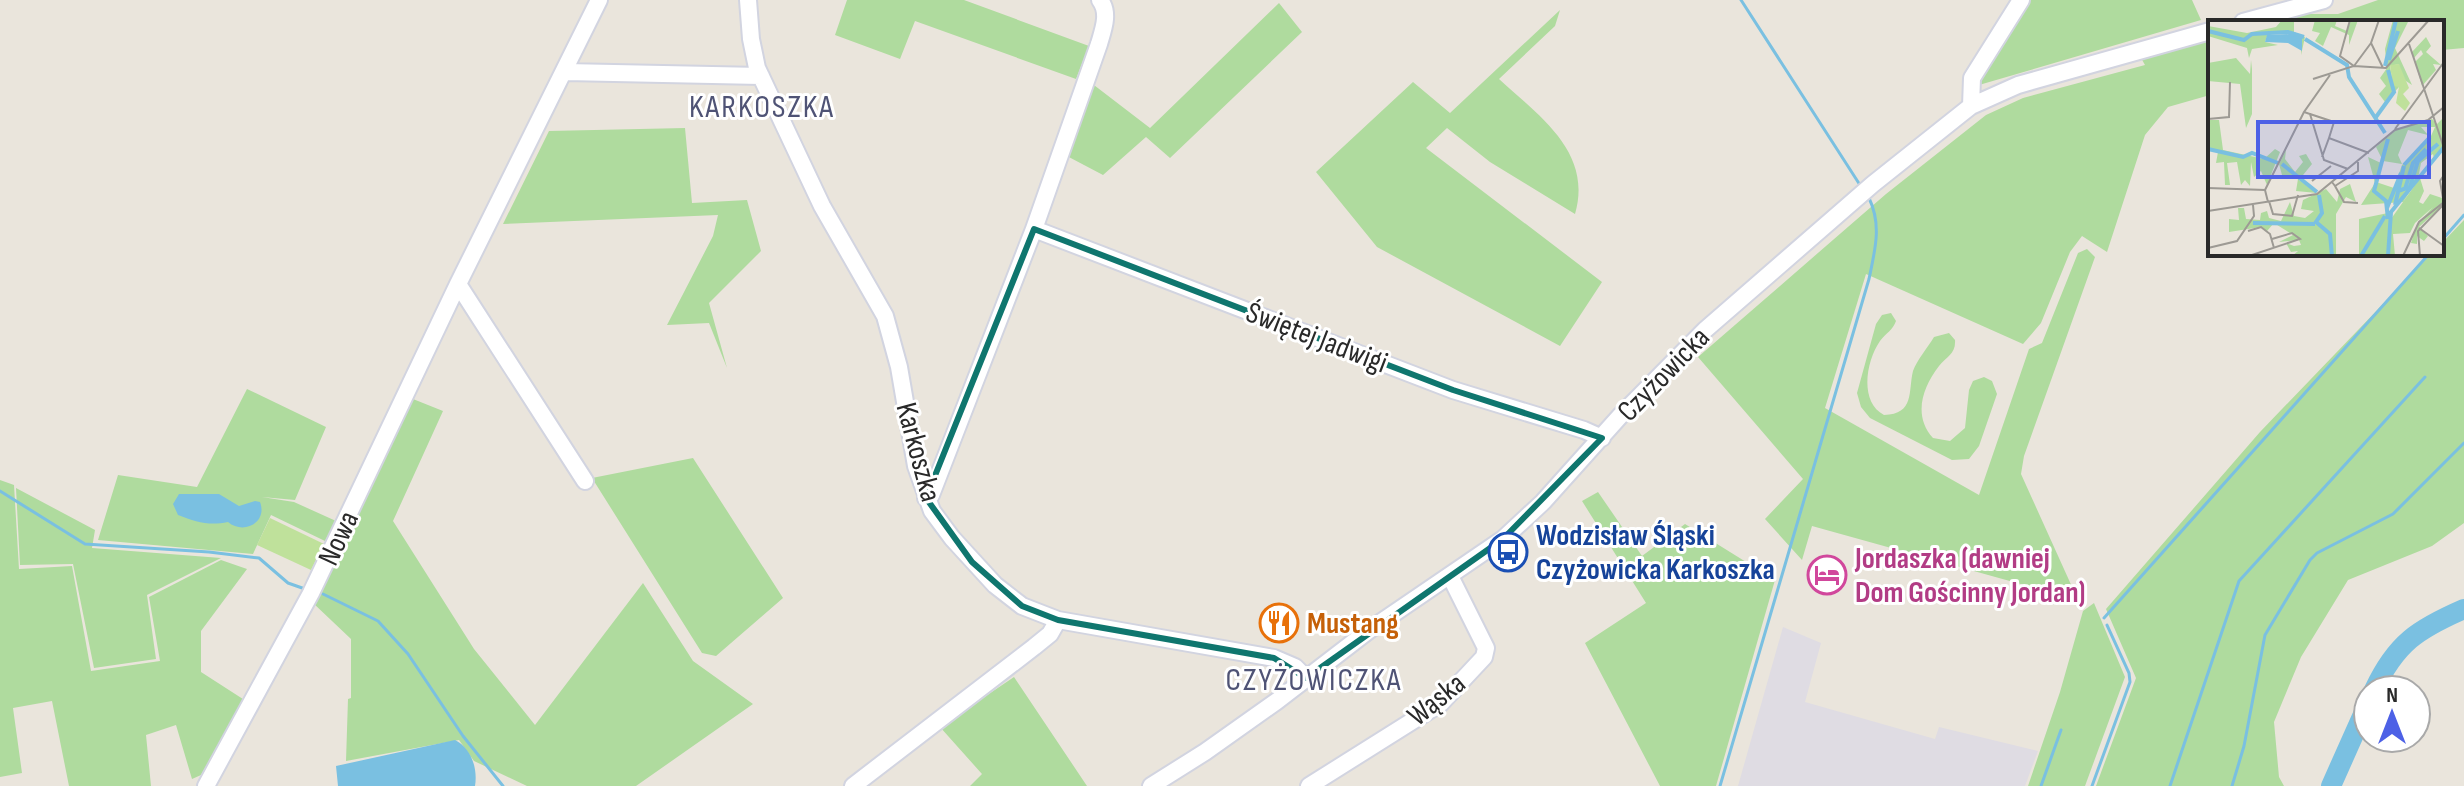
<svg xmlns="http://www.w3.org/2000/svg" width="2464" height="786" font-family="'Sofia Sans Condensed',sans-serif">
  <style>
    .industrial { fill: #dfdce3 }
    .green { fill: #afdb9e }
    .pitch { fill: #bfe19b }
    .water { fill: #7ac0e1 }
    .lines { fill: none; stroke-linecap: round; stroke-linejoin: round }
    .stream { stroke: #7ac0e1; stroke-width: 3 }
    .river { stroke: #7ac0e1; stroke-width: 20 }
    .minor-casing { stroke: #d2d4e0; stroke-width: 20 }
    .minor { stroke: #fff; stroke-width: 16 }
    .marked { fill: none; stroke: #0f766e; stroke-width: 6; stroke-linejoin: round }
    .labels { text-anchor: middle; stroke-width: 6; stroke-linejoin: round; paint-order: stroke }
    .street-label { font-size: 30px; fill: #292929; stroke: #fff }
    .transit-label { font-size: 30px; font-weight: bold; fill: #164399; stroke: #fff; text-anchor: start }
    .hotel-label { font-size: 30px; font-weight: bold; fill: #b23c85; stroke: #fff; text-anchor: start }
    .food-label { font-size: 30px; font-weight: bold; fill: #c56008; stroke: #fff; text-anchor: start }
    .neighbourhood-label { font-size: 32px; letter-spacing: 2px; fill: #4f5375; stroke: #fff }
    .inset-river { fill: none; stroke: #7ac0e1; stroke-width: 4 }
    .inset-road { fill: none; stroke: #9d9a94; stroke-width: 2 }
    .view { fill: #4d61e6; fill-opacity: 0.15; stroke: #4d61e6; stroke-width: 4 }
    .inset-edge { fill: none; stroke: #292929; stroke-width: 4 }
  </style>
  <rect width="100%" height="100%" fill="#eae5dc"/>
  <path class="industrial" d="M1783 627 1821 643 1805 702 1935 739 1939 727 2038 751 2025 786H1738Z"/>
  <path class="green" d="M847 0H964L1089 46 1076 79 915 21 900 59 835 35Z
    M2027 0H2192L2201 20 1979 85 2009 25Z
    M2378 0H2464V48L2442 50V22H2277L2307 14H2338Z
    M1279 3 1302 32 1170 158 1146 137 1103 175 1065 155 1090 82 1150 128Z
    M1560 10 1555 26 1499 79C1539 116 1593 152 1575 214L1490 162 1447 128 1426 148 1602 282 1560 346 1377 247 1316 172 1413 82 1450 113Z
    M2210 40V95L2168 107 2145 135 2107 252 2082 236 2070 252 2041 323 2023 344 1866 274 1825 408 1979 495 2029 349 2042 343 2078 253 2087 249 2095 257 2024 456 2021 474 2078 600 1812 526 1802 560 1765 519 1803 479 1698 357 1886 194 1986 115 2023 98 2145 65 2141 58Z
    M685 128 692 203 747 200 761 251 709 303 727 368 709 323 667 325 713 236 718 215 503 224 549 131Z
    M2464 220V523L2432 546 2348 580 2301 657 2274 722 2279 777 2284 786H2096L2136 678 2106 609 2260 432 2431 254H2442V243Z
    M1891 313 1896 321C1893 330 1886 333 1880 341 1866 361 1859 402 1884 415 1915 414 1908 391 1913 371 1917 360 1928 347 1934 337L1949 333 1955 340C1956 354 1947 356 1939 366 1922 388 1913 416 1933 438L1950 441 1965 428 1969 390 1973 381 1984 377 1992 381 1997 394 1979 446 1969 459 1952 460 1870 418 1861 407 1857 393 1876 324 1882 315Z
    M247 389 326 427 295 500 262 497 294 502 336 521 325 541 271 515 253 554 98 540 118 475 197 487Z
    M413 399 443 411 393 521 474 649 535 725 643 583 693 661 753 704 636 786H527L474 761 459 740 346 761 348 699 351 698V639L313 603Z
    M693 458 783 598 716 656 702 653 592 478Z
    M0 480 14 485 19 569 72 566 91 671 160 661 149 597 221 560 247 569 201 631V672L246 701 201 775 192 779 176 725 146 735 151 786H69L52 701 13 708 22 773 0 777Z
    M16 488 95 530 92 548 221 558 147 595 156 659 94 668 73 564 20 565Z
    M1598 492 1642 556 1685 524 1775 580 1716 786H1660L1585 643 1646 603 1582 501Z
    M2094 603 2125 677 2085 786H2028L2060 692 2083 611Z
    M1014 677 1087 786H970L982 774 940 727Z"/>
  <path class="pitch" d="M270 518 324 544 311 570 257 545Z"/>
  <path class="water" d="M179 494H219L239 506 255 501 260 502C268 523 243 535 228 522 209 526 196 522 178 515L173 504Z
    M455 740C471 748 478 768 475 786H338L336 766Z"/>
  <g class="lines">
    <path class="stream" d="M1741 0 1860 185
      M2442 240 2464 215
      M0 491 85 544 209 552 259 558 288 583 305 589
      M323 594 378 621 408 654 463 736 503 786
      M2104 618 2429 254
      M1720 786 1869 279C1875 250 1882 225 1869 198
      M2041 786 2061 730
      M2092 786 2130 682 2129 673 2107 625
      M2170 786 2239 581 2425 377
      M2232 786 2244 746 2265 635 2310 560 2317 553 2393 514 2464 443"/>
    <path class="river" d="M2374 690C2396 643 2418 629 2464 609
      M2331 786 2368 703"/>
    <defs>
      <path id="minor" d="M748 0 751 39 757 68 822 206 885 316 899 367 916 466 932 511 952 538 995 585 1022 606 1058 620 1274 658 1295 667 1306 678
        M2243 22 2324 0
        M565 72 761 76
        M1971 106 1972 78 2021 0
        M1034 229 1099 44C1103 30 1110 13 1100 0
        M458 284 585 481
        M926 498 931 495 1034 229 1453 390 1584 430 1602 438
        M206 786 311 593 458 284 599 0
        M853 786 1034 647 1050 634 1058 620
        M1151 786 1205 752 1277 701 1368 631 1503 539 1543 502 1621 415 1705 330 1873 184 1971 106 2018 85 2210 31
        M1309 786 1441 703 1484 657 1486 648 1450 576"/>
    </defs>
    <use href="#minor" class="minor-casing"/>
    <use href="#minor" class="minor"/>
  </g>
  <path class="marked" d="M1034 229 1453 390 1602 438 1503 539 1306 678 1274 658 1058 620 1022 606 972 562 926 498Z"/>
  <defs>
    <symbol id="bus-ring" viewBox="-11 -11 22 22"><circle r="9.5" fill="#fff" stroke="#1a4fb4" stroke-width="1.5"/><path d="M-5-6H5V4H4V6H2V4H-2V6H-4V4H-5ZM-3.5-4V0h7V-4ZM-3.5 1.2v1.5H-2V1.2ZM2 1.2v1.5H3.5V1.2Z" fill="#1a4fb4"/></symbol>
    <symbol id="hotel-ring" viewBox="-11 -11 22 22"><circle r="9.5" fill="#fff" stroke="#d1479c" stroke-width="1.5"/><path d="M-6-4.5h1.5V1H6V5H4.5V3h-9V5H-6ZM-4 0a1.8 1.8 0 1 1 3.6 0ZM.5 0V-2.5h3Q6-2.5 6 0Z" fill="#d1479c"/></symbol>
    <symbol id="restaurant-ring" viewBox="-11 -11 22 22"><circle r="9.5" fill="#fff" stroke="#e8710a" stroke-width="1.5"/><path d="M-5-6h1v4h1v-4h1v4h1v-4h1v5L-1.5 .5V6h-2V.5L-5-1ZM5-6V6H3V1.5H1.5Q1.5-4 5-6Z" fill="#e8710a"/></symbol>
  </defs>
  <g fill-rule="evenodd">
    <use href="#bus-ring" x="1486" y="530" width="44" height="44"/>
    <use href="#hotel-ring" x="1805" y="553" width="44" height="44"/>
    <use href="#restaurant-ring" x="1257" y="601" width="44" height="44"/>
  </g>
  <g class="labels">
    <g class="street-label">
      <text transform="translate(1317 337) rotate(21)" y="10">Świętej Jadwigi</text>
      <text transform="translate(1663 374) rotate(-46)" y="10">Czyżowicka</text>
      <text transform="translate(919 452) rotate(75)" y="10">Karkoszka</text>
      <text transform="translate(338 538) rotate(-65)" y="10">Nowa</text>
      <text transform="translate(1436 699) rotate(-39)" y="10">Wąska</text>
    </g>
    <g class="transit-label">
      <text x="1536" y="545">Wodzisław Śląski<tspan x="1536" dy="34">Czyżowicka Karkoszka</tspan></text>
    </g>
    <g class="hotel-label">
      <text x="1855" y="568">Jordaszka (dawniej<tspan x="1855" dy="34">Dom Gościnny Jordan)</tspan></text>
    </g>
    <g class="food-label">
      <text x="1307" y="633">Mustang</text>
    </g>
    <g class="neighbourhood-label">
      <text x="762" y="117">KARKOSZKA</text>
      <text x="1314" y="690">CZYŻOWICZKA</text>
    </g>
  </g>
  <g transform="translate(2208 20)">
    <rect width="236" height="236" fill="#eae5dc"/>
    <path d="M74 0H86V12L97 17 93 35V17L80 12 60 14 57 22 70 25 44 29 41 38 39 28 0 16V6L39 13 68 7ZM107 0H129L127 6 139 11 143 0H150L141 25V15L123 7 115 26 107 21 112 13 104 11ZM185 0H201L187 28 204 65 192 57 191 44 182 46 185 66 191 65V67L177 82 171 74 178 66 172 58 179 48 177 29ZM218 17 223 26 218 32 233 45 225 44 228 50 214 66 207 42 215 34 213 30 206 38 204 32ZM28 38 42 54 43 40 44 49V94L38 108 32 64 0 61V43ZM236 97 235 128 226 139 225 134 213 143 210 159 195 182 153 185 167 163 160 137 173 143 168 162 186 168 194 145 223 116 227 107H213L220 115 200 110 190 135 194 144 175 141 168 127 188 110 224 99 229 104ZM0 100H11L15 130 56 139 67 129 72 132 59 165 53 151 46 157 43 142 42 166 37 160 33 165 29 142 19 143 22 165H17L16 142 8 143 10 132 0 128ZM78 130 77 139 87 152 95 142 91 136 98 134 104 144 91 160 109 173 88 171 90 159 74 155 71 144ZM212 158 216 171 211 182 215 184 222 174 234 178 235 185 211 207 220 216 216 221 209 216V224L203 223 209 204 225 187 207 203 202 213 185 214 187 236H181L182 206 179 236H151V199L180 193 183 199ZM142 164 148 182 138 177 128 194V236H84L90 231 83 232 78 223 86 226 93 225 91 220 71 222 85 215 66 203 59 211 53 207 21 212V199L31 200 30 188H36L38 199 52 200 53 193 59 191 61 198 73 201 82 182 86 196 97 198 106 191 93 189 95 180 118 169 129 182 132 169Z" fill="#afdb9e"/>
    <path d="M191 44 201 68 195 74 202 83 197 91 188 83 191 67 185 66 182 45Z" fill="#bfe19b"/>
    <path d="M82 14 94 17V31L80 23 57 22 59 15Z" fill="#7ac0e1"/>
    <path class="inset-river" d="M0 11 36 20 44 14 80 12 96 17M97 19 139 45 141 57 177 113M181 40 190 11M177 46 188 0M168 97 186 72 180 50M180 119 166 171 178 181 180 199M0 129 35 137 44 133 70 143M74 144 109 172M196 145 222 117M197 169 205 143 218 129M190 171 202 167 210 141 230 124M111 175 114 193 108 202 122 214 124 236M187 185 196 146M179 188 193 153M45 203 107 204M153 236 177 196M180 236 183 192 236 127"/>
    <path class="inset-road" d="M142 0 132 36 146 46 178 48 221 0M171 0 163 23 175 48M201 24 236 128M122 55 96 92 102 94 116 140 140 149M105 59 146 46 163 23M102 94 126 102 121 118M0 99 21 97 22 62M187 109 236 42M114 137 121 118 161 133M104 161 123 146M124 162 127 166 150 151V142M127 166 136 182 150 183M0 168 57 170 60 182M57 170 96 92M61 181 65 194 84 196 90 175M236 184 232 161 236 155M0 191 109 174 187 110 220 100 236 87M211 208 236 226M40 211 53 207 62 214 66 228M0 228 29 221 46 196 45 185M41 236 92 219 84 213 64 219M195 236 211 202 236 182M212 236 210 211 236 184"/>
    <path class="view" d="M50 102H221V157H50Z"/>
    <rect width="236" height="236" class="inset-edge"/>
  </g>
  <g transform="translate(2392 714)"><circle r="38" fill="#ffffff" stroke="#a9a9a9" stroke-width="2"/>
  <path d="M0-6L14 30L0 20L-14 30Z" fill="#4d61e6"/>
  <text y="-12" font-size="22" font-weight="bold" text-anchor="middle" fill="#292929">N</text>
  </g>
</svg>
